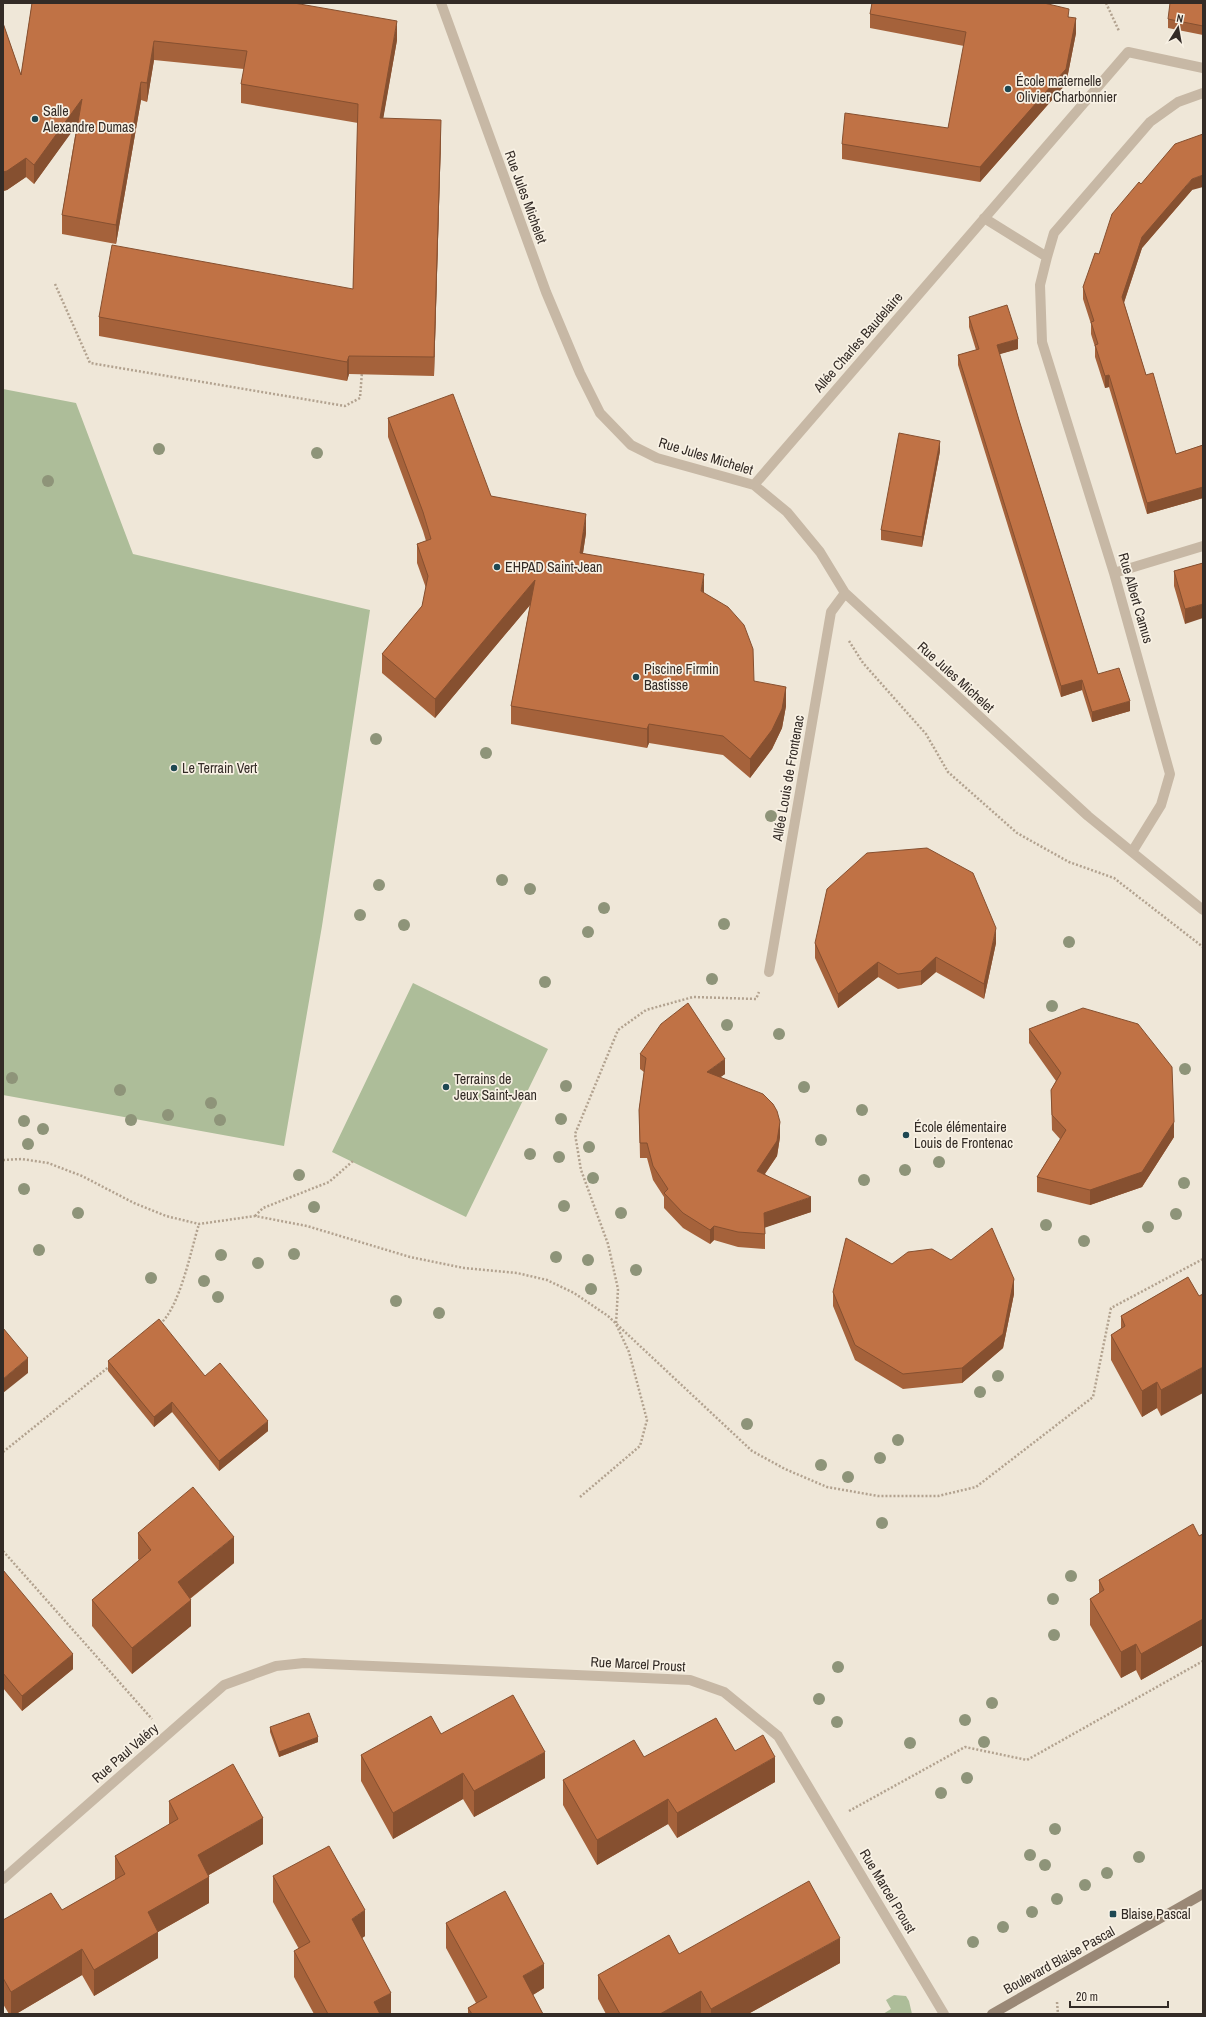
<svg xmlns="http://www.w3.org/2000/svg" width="1206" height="2017" font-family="'Archivo Narrow',sans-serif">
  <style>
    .green { fill: #adbd99 }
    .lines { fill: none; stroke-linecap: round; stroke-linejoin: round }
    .path { stroke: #b2a28f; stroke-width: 2.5; stroke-dasharray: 2 2; stroke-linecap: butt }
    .street { stroke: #c7b8a5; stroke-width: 10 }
    .secondary { stroke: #9a8876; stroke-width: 10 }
    .tree { fill: #8e9479 }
    .wall { fill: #a5623b }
    .shaded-wall { fill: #865030 }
    .building { fill: #c07245; stroke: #865030 }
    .poi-dot { fill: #1e4852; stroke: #f8f1e4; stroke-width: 1.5 }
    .labels { text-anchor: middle; stroke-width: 3.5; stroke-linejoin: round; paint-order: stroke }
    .poi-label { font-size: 14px; fill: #332b26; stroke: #f8f1e4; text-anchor: start }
    .street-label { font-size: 14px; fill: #332b26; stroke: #f8f1e4 }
  </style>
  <rect width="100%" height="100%" fill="#efe7d8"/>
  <path class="green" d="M3 389 76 403 133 554 370 610 322 926 284 1146 3 1095Z
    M413 983 548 1049 466 1217 332 1152Z
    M894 1995 906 1996 909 2001 912 2014H883L891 2009 886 2000Z"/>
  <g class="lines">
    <path class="path" d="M1106 3 1119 31
      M55 284 90 363 345 406 360 398 362 372
      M849 641 863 663 926 734 948 772 1017 833 1069 862 1114 878 1203 947
      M3 1160 22 1159 48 1163 82 1176 134 1203 166 1216 199 1224 255 1216 307 1226 410 1257 464 1268 517 1273 547 1280 574 1293 608 1316 752 1451 785 1469 827 1487 878 1496H938L976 1487 1093 1397 1111 1308 1203 1259
      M255 1216 263 1208 329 1182 353 1161
      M160 1324C180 1307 191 1250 199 1224
      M3 1452 110 1366
      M580 1497 640 1446 647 1420 629 1352 616 1324 618 1289 608 1244 581 1170 575 1134 618 1030 646 1010 693 997 756 999 759 992
      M3 1551 152 1719
      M849 1811 965 1747 1027 1760 1203 1661
      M1057 2002 1058 2014"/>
    <path class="street" d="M441 3 546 292 580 373 600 413 631 445 657 458 754 485 787 512 820 552 845 593 1088 816 1132 852
      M984 218 1047 257 1054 233 1150 122 1178 102 1203 93
      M1047 257 1040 285 1042 342 1114 573 1170 774 1161 805 1132 852 1203 910
      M754 485 1128 52 1203 68
      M1114 573 1203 546
      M769 972 831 612 845 593
      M3 1879 224 1685 276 1666 304 1663 690 1680 724 1692 778 1736 944 2014"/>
    <path class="secondary" d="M992 2014 1203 1894"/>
  </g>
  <g class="tree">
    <circle cx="159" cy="449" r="6"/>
    <circle cx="317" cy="453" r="6"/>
    <circle cx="48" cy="481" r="6"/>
    <circle cx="376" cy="739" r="6"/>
    <circle cx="486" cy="753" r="6"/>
    <circle cx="771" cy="816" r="6"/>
    <circle cx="502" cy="880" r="6"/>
    <circle cx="379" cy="885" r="6"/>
    <circle cx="530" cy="889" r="6"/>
    <circle cx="604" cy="908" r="6"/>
    <circle cx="360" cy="915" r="6"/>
    <circle cx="724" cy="924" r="6"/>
    <circle cx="404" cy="925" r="6"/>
    <circle cx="588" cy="932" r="6"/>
    <circle cx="1069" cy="942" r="6"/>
    <circle cx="712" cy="979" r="6"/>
    <circle cx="545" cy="982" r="6"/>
    <circle cx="1052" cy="1006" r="6"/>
    <circle cx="727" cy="1025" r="6"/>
    <circle cx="779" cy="1034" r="6"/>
    <circle cx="1185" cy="1069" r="6"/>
    <circle cx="12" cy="1078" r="6"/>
    <circle cx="566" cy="1086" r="6"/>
    <circle cx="804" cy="1087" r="6"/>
    <circle cx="120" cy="1090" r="6"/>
    <circle cx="211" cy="1103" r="6"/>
    <circle cx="862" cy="1110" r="6"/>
    <circle cx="168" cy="1115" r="6"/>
    <circle cx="561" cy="1119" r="6"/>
    <circle cx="131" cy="1120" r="6"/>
    <circle cx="220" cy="1120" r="6"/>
    <circle cx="24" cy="1121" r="6"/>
    <circle cx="43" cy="1129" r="6"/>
    <circle cx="821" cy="1140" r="6"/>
    <circle cx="28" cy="1144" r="6"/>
    <circle cx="589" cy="1147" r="6"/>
    <circle cx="530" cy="1154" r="6"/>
    <circle cx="559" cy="1157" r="6"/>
    <circle cx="939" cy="1162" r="6"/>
    <circle cx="905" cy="1170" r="6"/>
    <circle cx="299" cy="1175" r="6"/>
    <circle cx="593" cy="1178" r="6"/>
    <circle cx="864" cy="1180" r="6"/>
    <circle cx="1184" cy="1183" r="6"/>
    <circle cx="24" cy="1189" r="6"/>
    <circle cx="564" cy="1206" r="6"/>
    <circle cx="314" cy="1207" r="6"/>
    <circle cx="78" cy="1213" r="6"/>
    <circle cx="621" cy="1213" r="6"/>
    <circle cx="1176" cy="1214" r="6"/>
    <circle cx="1046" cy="1225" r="6"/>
    <circle cx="1148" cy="1227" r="6"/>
    <circle cx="1084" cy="1241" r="6"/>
    <circle cx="39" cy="1250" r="6"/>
    <circle cx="294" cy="1254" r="6"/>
    <circle cx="221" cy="1255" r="6"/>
    <circle cx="556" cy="1257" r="6"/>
    <circle cx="588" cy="1260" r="6"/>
    <circle cx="258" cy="1263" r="6"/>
    <circle cx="636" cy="1270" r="6"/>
    <circle cx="151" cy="1278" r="6"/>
    <circle cx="204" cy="1281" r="6"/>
    <circle cx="591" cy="1289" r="6"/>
    <circle cx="218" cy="1297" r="6"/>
    <circle cx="396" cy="1301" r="6"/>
    <circle cx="439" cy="1313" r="6"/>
    <circle cx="998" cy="1376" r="6"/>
    <circle cx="980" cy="1392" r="6"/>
    <circle cx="747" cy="1424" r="6"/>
    <circle cx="898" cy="1440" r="6"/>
    <circle cx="880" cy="1458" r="6"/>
    <circle cx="821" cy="1465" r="6"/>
    <circle cx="848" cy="1477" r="6"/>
    <circle cx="882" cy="1523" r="6"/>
    <circle cx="1071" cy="1576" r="6"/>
    <circle cx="1053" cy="1599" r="6"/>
    <circle cx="1054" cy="1635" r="6"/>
    <circle cx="838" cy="1667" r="6"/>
    <circle cx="819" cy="1699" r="6"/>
    <circle cx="992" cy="1703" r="6"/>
    <circle cx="965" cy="1720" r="6"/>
    <circle cx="837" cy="1722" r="6"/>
    <circle cx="984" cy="1742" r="6"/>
    <circle cx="910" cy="1743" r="6"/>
    <circle cx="967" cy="1778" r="6"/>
    <circle cx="941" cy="1793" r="6"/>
    <circle cx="1055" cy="1829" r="6"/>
    <circle cx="1030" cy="1855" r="6"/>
    <circle cx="1139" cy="1857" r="6"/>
    <circle cx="1045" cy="1865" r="6"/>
    <circle cx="1107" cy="1873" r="6"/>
    <circle cx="1085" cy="1885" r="6"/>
    <circle cx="1057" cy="1899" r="6"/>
    <circle cx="1032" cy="1912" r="6"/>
    <circle cx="1003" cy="1927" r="6"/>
    <circle cx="973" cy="1942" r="6"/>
  </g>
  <path class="wall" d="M32 3 397 40 383 118 441 139 434 376 349 374 347 381 99 336V317L353 289 358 123 241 103V84L244 69 154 60 147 102 141 100 116 244 62 234V215L77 124 34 184 26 177 7 190 3 191V23L21 75Z
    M872 3H1045L1069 17 1076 33 1066 84 980 182 842 159V144L948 128 964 46 870 28V14Z
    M1203 3V35L1168 28V19Z
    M1141 184 1192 190 1142 248 1124 303 1146 375 1176 454 1203 445V498L1147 514 1109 387 1105 388 1095 357V347L1091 334V324L1083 299V287L1099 254Z
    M969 317 1018 349 999 354 1019 420 1098 674 1130 711 1092 722 1082 690 1061 697 958 365V355L976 350 969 327Z
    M388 418 491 496 586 533 583 553 704 593 754 681 786 706 782 728 772 749 750 778 723 755 649 743 647 748 511 724V706L530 605 435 718 382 673V654L422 606 426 588 417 563V544L426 541 423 531 388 437Z
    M940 451 922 547 881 540V530Z
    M1203 563 1185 624 1174 586V571Z
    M815 943H996L984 999 936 972 921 985 898 989 878 977 838 1008 815 958Z
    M1029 1029 1174 1137 1142 1187 1090 1205 1037 1192V1177L1060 1139 1052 1130 1051 1090 1056 1081 1029 1043Z
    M640 1054 725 1074 720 1077 780 1137 777 1156 765 1174 811 1212 765 1227V1249L738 1247 714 1240 710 1244 683 1228 664 1208V1197L653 1180 647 1158H640L639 1110 644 1072 640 1069Z
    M1188 1277 1161 1416 1157 1408 1142 1417 1111 1360V1335L1121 1329V1316Z
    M833 1292 1014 1294 1003 1348 962 1383 903 1389 855 1360 833 1306Z
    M108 1361 205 1376 268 1431 219 1471 172 1412 154 1427 108 1371Z
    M138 1533 234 1563 190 1599 191 1626 132 1674 92 1626V1600L139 1560 138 1559Z
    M1203 1534V1645L1141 1680 1136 1670 1121 1678 1090 1625V1599L1099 1594V1580Z
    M3 1570 73 1669 22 1711 3 1688Z
    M270 1727 318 1742 279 1757 270 1732Z
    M441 1734 545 1778 474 1817 463 1799 393 1839 361 1781V1755Z
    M735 1751 775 1782 677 1838 668 1824 597 1865 563 1805V1780L644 1757Z
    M169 1801 263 1844 209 1875V1903L158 1932V1958L94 1996 82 1975 16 2014H9L3 2004V1920L62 1910 115 1880V1856L169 1825Z
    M273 1876 365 1936 362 1938 391 2014H314L294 1977V1951L299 1949 273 1902Z
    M446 1923 544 1988 533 1995 543 2014H468V2008L476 2003 446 1948Z
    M679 1954 840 1963 748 2014H606L598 1999V1975Z"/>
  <path class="shaded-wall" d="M1076 18V33L1066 84 980 182V167Z
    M397 21V40L380 137V118Z
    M154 41V60L147 102V83Z
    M141 82V100L116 244V225Z
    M82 99V118L34 184V165Z
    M441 120V139L434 376V357Z
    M26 158V177L7 190 3 191V172Z
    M1203 175V187L1192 190 1142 248 1122 308V297L1142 237 1192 179Z
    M1018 339V349L997 355V345Z
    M349 356V374L347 381V362Z
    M1109 375V387L1105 388V376Z
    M940 441V451L922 547V537Z
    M1203 487V498L1147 514V503Z
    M586 514V533L580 572V553Z
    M704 574V593L701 591Z
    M535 580V599L435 718V699Z
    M1203 604V618L1185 624V609Z
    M1082 680V690L1061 697V686Z
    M786 687V706L782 728 772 749 750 778V759Z
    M1130 701V711L1092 722V712Z
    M649 724V743L647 748V729Z
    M996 928V943L984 999V984Z
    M936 957V972L921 985V971Z
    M878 962V977L838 1008V994Z
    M725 1059V1074L707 1087V1072Z
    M780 1122V1137L777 1156 757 1185V1171Z
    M1174 1122V1137L1142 1187 1090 1205V1190Z
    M811 1197V1212L764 1228V1213Z
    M714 1226V1240L710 1244V1230Z
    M1014 1279V1294L1003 1348 962 1383V1368Z
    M28 1358V1373L3 1393V1379Z
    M1203 1367V1393L1161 1416V1390Z
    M1157 1382V1408L1142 1417V1391Z
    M172 1402V1412L154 1427V1417Z
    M268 1421V1431L219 1471V1461Z
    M234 1537V1563L178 1608V1582Z
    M191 1600V1626L132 1674V1648Z
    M1203 1619V1645L1141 1680V1654Z
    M1136 1644V1670L1121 1678V1652Z
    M73 1654V1669L22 1711V1696Z
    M318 1737V1742L279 1757V1752Z
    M545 1752V1778L474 1817V1791Z
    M775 1757V1782L677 1838V1813Z
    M463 1773V1799L393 1839V1813Z
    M668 1799V1824L597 1865V1840Z
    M263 1818V1844L198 1881V1855Z
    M209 1877V1903L158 1932V1958L94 1996V1970L148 1912Z
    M365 1910V1936L352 1945V1919Z
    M840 1938V1963L748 2014H711V2009Z
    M82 1949V1975L16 2014H11V1992Z
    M544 1964V1988L523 2001V1976Z
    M701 1991V2014H660Z
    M391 1993V2014H374V2002Z"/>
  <path class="building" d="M32 3H294L397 21 380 118 441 120 434 357 349 356 347 362 99 317 112 245 353 289 358 104 241 84 247 51 154 41 147 83 141 82 116 225 62 215 82 99 34 165 26 158 7 171 3 172V23L21 75Z
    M872 3H1044L1069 9 1068 17 1076 18 1066 69 980 167 842 144 845 113 948 128 966 32 870 14Z
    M1170 3H1203V26L1168 19Z
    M1203 134V175L1192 179 1142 237 1122 297 1146 375 1153 373 1176 454 1203 445V487L1147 503 1109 375 1105 376 1095 345 1098 344 1091 322 1094 321 1083 287 1095 253 1099 254 1112 214 1139 182 1141 184 1175 144Z
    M1007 305 1018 339 997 345 1019 420 1098 674 1119 668 1130 701 1092 712 1082 680 1061 686 958 355 979 349 969 317Z
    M453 394 491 496 586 514 580 553 704 574 701 591 728 607 744 625 753 649 754 681 786 687 782 709 772 730 750 759 723 736 649 724 647 729 511 706 535 580 435 699 382 654 422 606 428 576 417 544 431 539 423 512 388 418Z
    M899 433 940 441 922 537 881 530Z
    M1203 563V604L1185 609 1174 571Z
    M927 848 973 873 996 928 984 984 936 957 921 971 898 974 878 962 838 994 815 943 827 889 867 853Z
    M688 1003 725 1059 707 1072 763 1094 773 1104 777 1111 780 1122 777 1141 757 1171 811 1197 764 1213 765 1234 738 1232 714 1226 710 1230 683 1213 664 1193 668 1189 653 1166 647 1143H640L639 1110 646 1058 640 1054 661 1024Z
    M1083 1008 1138 1024 1172 1067 1174 1122 1142 1172 1090 1190 1037 1177 1066 1130 1052 1115 1051 1090 1061 1073 1029 1029Z
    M992 1228 1014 1279 1003 1334 962 1368 903 1374 855 1345 833 1292 846 1238 892 1264 908 1252 932 1249 951 1260Z
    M1188 1277 1199 1296 1203 1294V1367L1161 1390 1157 1382 1142 1391 1111 1335 1125 1326 1121 1316Z
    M159 1319 205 1376 220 1363 268 1421 219 1461 172 1402 154 1417 108 1361Z
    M3 1328 28 1358 3 1379Z
    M193 1487 234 1537 178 1582 191 1600 132 1648 92 1600 151 1550 138 1533Z
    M1193 1524 1199 1536 1203 1534V1619L1141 1654 1136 1644 1121 1652 1090 1599 1104 1590 1099 1580Z
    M3 1570 73 1654 22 1696 3 1673Z
    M513 1695 545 1752 474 1791 463 1773 393 1813 361 1755 431 1716 441 1734Z
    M309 1713 318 1737 279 1752 270 1727Z
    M716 1718 735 1751 763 1735 775 1757 677 1813 668 1799 597 1840 563 1780 634 1740 644 1757Z
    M233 1764 263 1818 198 1855 209 1877 148 1912 158 1932 94 1970 82 1949 11 1992 3 1978V1920L51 1893 62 1910 125 1874 115 1856 178 1819 169 1801Z
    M329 1846 365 1910 352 1919 391 1993 374 2002 380 2014H328L294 1951 310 1942 273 1876Z
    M809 1881 840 1938 711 2009 701 1991 660 2014H620L598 1975 669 1935 679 1954Z
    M505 1891 544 1964 523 1976 543 2014H472L468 2008 487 1997 446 1923Z"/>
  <g class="poi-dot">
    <circle cx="1008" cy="89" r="4"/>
    <circle cx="35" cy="119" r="4"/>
    <circle cx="497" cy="567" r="4"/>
    <circle cx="636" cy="677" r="4"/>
    <circle cx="174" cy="768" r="4"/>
    <circle cx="446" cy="1087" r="4"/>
    <circle cx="906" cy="1135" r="4"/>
    <rect x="1109" y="1910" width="8" height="8" rx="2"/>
  </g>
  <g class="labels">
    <g class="poi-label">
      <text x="1016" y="86">École maternelle<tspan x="1016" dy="16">Olivier Charbonnier</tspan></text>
      <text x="43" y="116">Salle<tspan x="43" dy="16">Alexandre Dumas</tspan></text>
      <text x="505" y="572">EHPAD Saint-Jean</text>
      <text x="644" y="674">Piscine Firmin<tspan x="644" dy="16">Bastisse</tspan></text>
      <text x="182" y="773">Le Terrain Vert</text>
      <text x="454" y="1084">Terrains de<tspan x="454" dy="16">Jeux Saint-Jean</tspan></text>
      <text x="914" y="1132">École élémentaire<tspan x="914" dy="16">Louis de Frontenac</tspan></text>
      <text x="1121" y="1919">Blaise Pascal</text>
    </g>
    <g class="street-label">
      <text transform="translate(526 197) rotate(70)" y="5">Rue Jules Michelet</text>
      <text transform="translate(858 342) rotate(-49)" y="5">Allée Charles Baudelaire</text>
      <text transform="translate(706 456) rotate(17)" y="5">Rue Jules Michelet</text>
      <text transform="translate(1136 598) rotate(74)" y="5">Rue Albert Camus</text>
      <text transform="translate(956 677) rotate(42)" y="5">Rue Jules Michelet</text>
      <text transform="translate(788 778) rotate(-80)" y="5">Allée Louis de Frontenac</text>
      <text transform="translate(638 1664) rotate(3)" y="5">Rue Marcel Proust</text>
      <text transform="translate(125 1753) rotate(-41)" y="5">Rue Paul Valéry</text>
      <text transform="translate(888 1891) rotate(59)" y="5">Rue Marcel Proust</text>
      <text transform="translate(1059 1960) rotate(-29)" y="5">Boulevard Blaise Pascal</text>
    </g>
  </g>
  <rect width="1206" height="2017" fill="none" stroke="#332b26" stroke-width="8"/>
  <g transform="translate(1178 28) rotate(11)" stroke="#f8f1e4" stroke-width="3" paint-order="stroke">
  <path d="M0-3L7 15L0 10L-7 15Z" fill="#332b26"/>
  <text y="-6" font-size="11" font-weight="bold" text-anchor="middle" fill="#332b26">N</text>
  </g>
  <path d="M1070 2001v6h98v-6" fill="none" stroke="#332b26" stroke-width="2"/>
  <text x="1076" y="2001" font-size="12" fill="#332b26" stroke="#f8f1e4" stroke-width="3" paint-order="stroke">20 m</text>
</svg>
